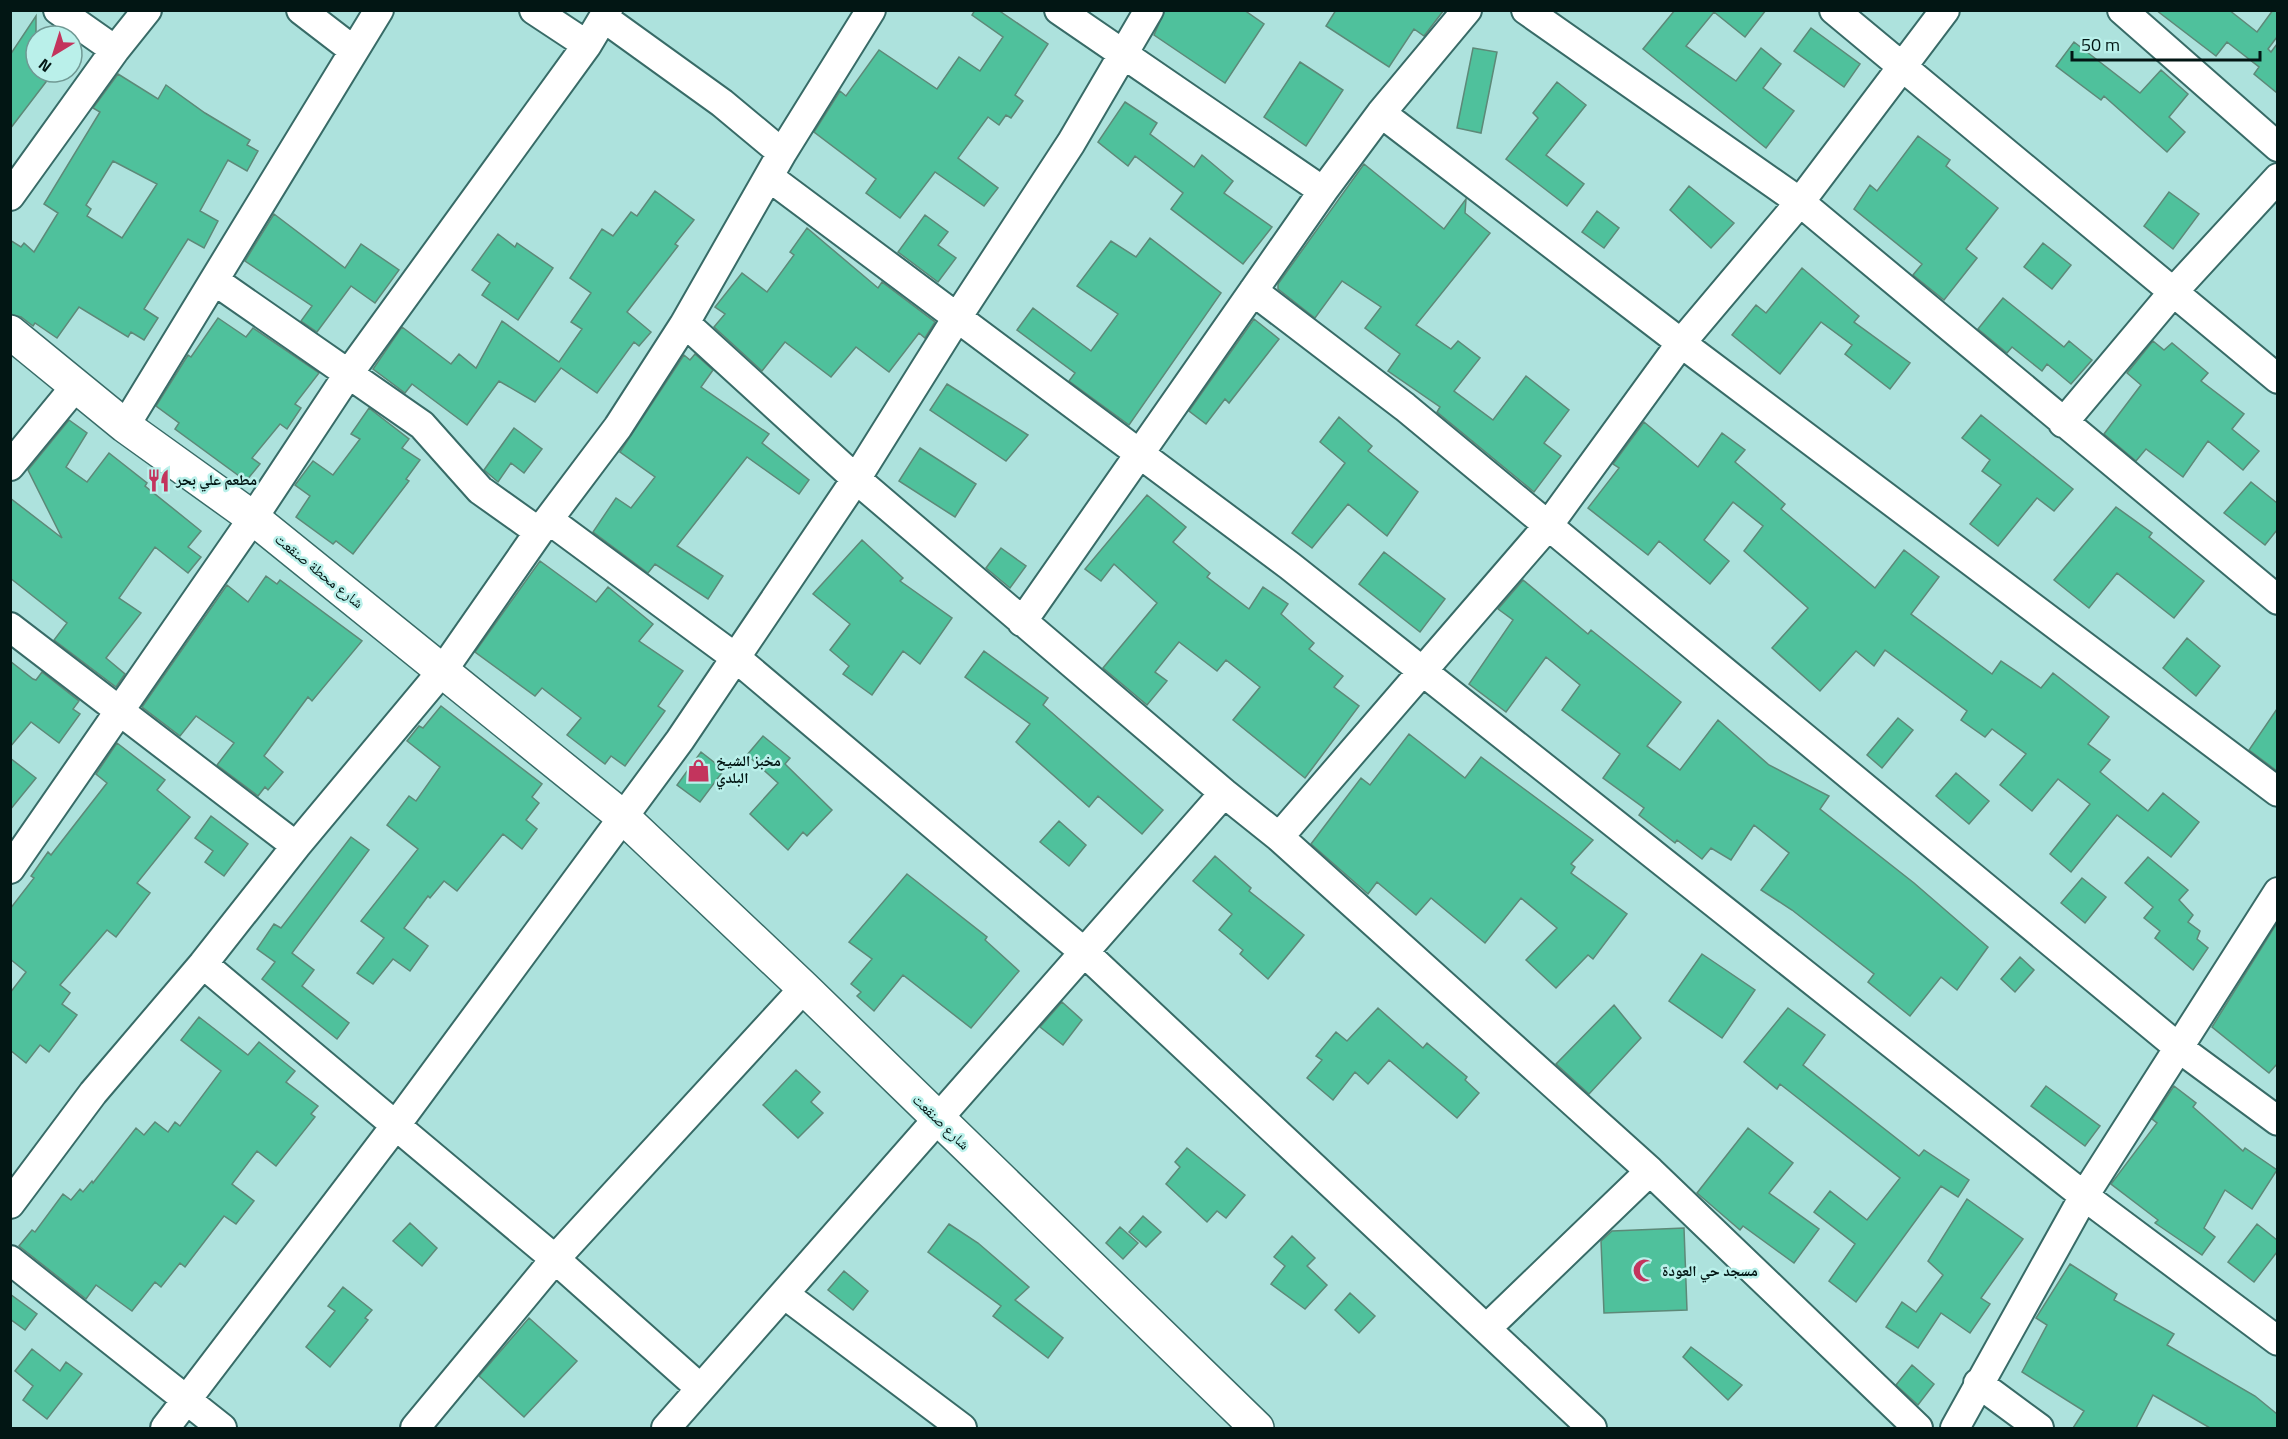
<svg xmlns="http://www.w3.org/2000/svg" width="2288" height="1439" font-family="'Titillium Web','Noto Naskh Arabic',sans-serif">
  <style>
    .building { fill: #4fc19c; stroke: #5d8978; stroke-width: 1.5; fill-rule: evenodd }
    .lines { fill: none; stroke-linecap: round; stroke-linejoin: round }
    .street-casing { stroke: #386b67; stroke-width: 32 }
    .secondary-casing { stroke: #386b67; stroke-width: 36 }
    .street { stroke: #fff; stroke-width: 28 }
    .secondary { stroke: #fff; stroke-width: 33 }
    .labels { text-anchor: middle; stroke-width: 5; stroke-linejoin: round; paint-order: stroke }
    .poi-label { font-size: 15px; font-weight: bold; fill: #021614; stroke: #baf0ea; text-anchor: start }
    .street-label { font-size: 15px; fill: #021614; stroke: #baf0ea }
  </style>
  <rect width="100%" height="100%" fill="#ade2dd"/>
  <path class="building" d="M975 10H998L1048 44 1015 95 1023 101 1011 118 1006 115 999 125 988 117 958 158 998 188 984 206 935 172 900 218 866 193 876 179 814 132 840 91 846 96 879 50 937 89 959 57 980 71 1003 37 972 15Z
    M1165 10H1244L1264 24 1225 83 1154 35Z
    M1336 10H1444L1424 36 1414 29 1389 67 1326 26Z
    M1675 10H1766L1745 37 1714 12 1686 46 1736 81 1761 48 1781 64 1763 88 1794 111 1766 148 1643 49Z
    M2156 10H2229L2257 32 2273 10H2277V37L2268 49 2271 52 2277 44V93L2254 74 2259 67 2227 42 2216 56Z
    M36 16V72L52 74 10 129V55Z
    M1811 28 1860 64 1844 87 1794 51Z
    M2074 42 2140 93 2161 70 2188 94 2169 117 2185 132 2167 152 2104 96 2101 100 2056 66Z
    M1473 48 1497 52 1481 133 1457 128Z
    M1300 62 1343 90 1306 146 1264 117Z
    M118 74 158 99 166 85 205 113 250 140 247 145 258 151 247 171 228 160 200 211 218 221 204 248 188 239 144 309 158 318 144 340 131 332 128 337 79 307 57 338 35 323 33 326 21 317 10 314V240L21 247 24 243 34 252 58 213 44 204 100 112 93 108ZM113 161 157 184 122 238 87 216 91 209 86 205Z
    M1557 82 1586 105 1546 155 1584 184 1567 206 1506 159 1538 118 1533 113Z
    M1125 102 1157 123 1150 134 1194 167 1202 155 1233 181 1224 193 1272 227 1243 264 1171 209 1183 193 1135 156 1128 166 1098 142Z
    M1918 136 1950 160 1946 166 1998 208 1966 249 1977 258 1944 300 1913 275 1922 264 1854 209 1870 185 1877 191Z
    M1364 164 1444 229 1466 199 1465 213 1490 233 1416 325 1451 349 1458 341 1480 358 1454 391 1493 420 1526 376 1569 410 1544 443 1561 456 1534 492 1437 412 1440 407 1388 371 1400 354 1365 328 1381 307 1342 281 1315 318 1278 289V284Z
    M1689 186 1734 223 1711 248 1670 210Z
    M655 191 694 220 675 244 678 246 627 312 651 332 639 346 634 342 597 393 561 368 535 402 499 381 467 425 412 384 405 393 373 369 402 327 451 364 459 354 476 368 502 321 559 362 582 329 571 322 591 293 570 278 602 229 613 236 631 212 637 216Z
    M2169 192 2199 214 2173 249 2144 226Z
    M1597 211 1619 228 1604 248 1582 232Z
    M274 214 345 268 361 244 399 270 375 303 351 286 317 332 301 321 312 306 245 261Z
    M925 215 948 232 938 245 956 258 938 282 898 252Z
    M807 228 878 288 882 282 935 322 925 338 919 333 889 372 856 347 831 377 785 342 762 371 714 327 725 314 715 307 742 273 767 292 794 255 790 252Z
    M498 234 515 247 517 243 553 268 518 320 482 295 490 283 472 270Z
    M1150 238 1221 293 1129 425 1069 381 1075 373 1017 330 1033 308 1091 351 1118 314 1077 286 1111 241 1136 257Z
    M2043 243 2071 265 2052 289 2024 267Z
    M1802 268 1859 316 1854 322 1910 363 1890 389 1845 354 1852 345 1821 322 1780 374 1732 335 1756 305 1766 313Z
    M2003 298 2064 347 2069 341 2092 360 2071 384 2047 364 2042 371 2012 347 2007 353 1978 329Z
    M218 318 246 337 253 328 319 373 295 404 301 408 287 429 280 424 252 458 260 464 246 481 175 429 179 423 156 406 188 355 191 357Z
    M1254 319 1279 339 1229 403 1225 399 1206 424 1189 411Z
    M2153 341 2164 350 2172 343 2208 373 2201 381 2244 414 2232 429 2259 451 2243 470 2208 441 2183 477 2146 449 2136 461 2104 434 2141 385 2127 373Z
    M695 354 713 370 701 387 769 434 762 443 809 480 799 494 747 457 677 546 723 576 708 599 655 564 648 573 593 532 616 498 631 508 655 477 620 452 684 355 690 360Z
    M947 384 1028 435 1006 461 930 410Z
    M369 408 409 439 402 448 420 460 406 479 409 481 353 554 336 541 333 544 296 517 310 496 295 485 313 461 333 475 360 439 351 434Z
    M1981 415 2073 489 2054 511 2037 498 1998 546 1970 524 2001 485 1982 471 1990 460 1962 438Z
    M1339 417 1372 446 1368 451 1418 492 1387 536 1348 504 1312 548 1292 533 1345 463 1320 442Z
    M69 420 87 433 66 467 87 482 109 453 147 483 145 486 201 531 188 547 201 557 188 573 155 547 119 598 141 613 106 658 125 674 116 687 54 640 67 623 10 578V498L62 538 28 470Z
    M1644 422 1698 467 1722 433 1745 450 1735 462 1785 504 1781 509 1875 588 1904 550 1939 577 1911 614 1992 674 2001 661 2041 688 2053 673 2109 717 2088 744 2110 760 2100 772 2148 811 2163 793 2199 822 2171 857 2117 815 2071 872 2050 854 2090 804 2058 779 2032 811 2000 785 2026 754 1992 729 1985 737 1961 720 1967 711 1885 650 1874 666 1856 651 1820 691 1772 648 1808 608 1744 551 1763 526 1733 502 1704 540 1729 561 1710 584 1659 541 1648 555 1588 508 1619 468 1613 464Z
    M514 428 542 449 524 473 511 463 498 482 484 470Z
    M920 448 976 484 955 517 899 481Z
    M2251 482 2277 503V530L2265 545 2224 513Z
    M1147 495 1186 527 1173 542 1210 573 1207 577 1249 609 1263 587 1288 604 1281 614 1314 643 1309 649 1343 676 1334 687 1359 706 1305 778 1233 720 1260 687 1226 660 1217 671 1179 642 1155 672 1167 681 1147 705 1103 668 1157 603 1114 564 1101 581 1085 569Z
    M2116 507 2152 533 2149 537 2204 581 2174 618 2117 573 2089 608 2054 580Z
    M862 540 903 578 900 581 952 618 920 664 903 651 872 695 843 674 849 666 830 650 850 624 813 594Z
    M1001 548 1026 566 1010 588 986 568Z
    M1384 552 1445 599 1420 632 1359 584Z
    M540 561 596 602 608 587 653 624 639 641 683 671 658 706 665 711 625 766 611 756 605 764 567 735 581 718 542 688 535 696 475 652Z
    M266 576 277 584 280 580 362 641 312 701 308 697 264 756 283 772 268 790 265 787 258 796 217 765 234 743 196 716 180 736 142 707 227 585 248 602Z
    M1523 580 1588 634 1591 630 1681 702 1647 746 1680 770 1718 720 1769 765 1829 796 1820 809 1914 883 1988 947 1957 990 1941 977 1910 1016 1868 982 1874 974 1792 910 1761 890 1789 853 1754 825 1731 860 1711 848 1702 859 1677 840 1675 843 1639 815 1644 808 1603 778 1620 754 1562 710 1580 685 1546 657 1506 712 1469 684 1513 620 1498 609Z
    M2187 638 2220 666 2196 696 2163 668Z
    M984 651 1048 698 1043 705 1163 810 1142 834 1098 796 1089 807 1016 742 1030 724 965 677Z
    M10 661 33 679 36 680 42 672 79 701 73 709 80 714 59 743 31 722 10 747Z
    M441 706 542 784 532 797 539 803 526 820 537 829 522 849 503 834 457 891 444 881 430 898 428 896 404 928 428 946 410 971 393 959 373 984 357 973 384 938 361 921 418 849 387 825 409 796 416 801 440 767 407 741 419 726 423 728Z
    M2277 709V771L2249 750Z
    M1898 718 1913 730 1882 768 1867 755Z
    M1409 734 1465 778 1481 757 1593 840 1571 864 1575 867 1571 873 1627 914 1593 959 1588 955 1556 988 1526 960 1557 928 1521 898 1485 943 1431 898 1416 915 1377 882 1368 894 1311 844 1361 778 1370 785Z
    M763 736 790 758 785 764 832 810 807 836 803 832 788 850 750 814 778 783 747 755Z
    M117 743 165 780 157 790 190 817 137 883 150 893 116 937 107 930 60 985 70 993 62 1004 77 1015 49 1052 40 1045 26 1063 10 1050V993L26 972 10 959V909L34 878 31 876 48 852 51 855 107 783 96 774Z
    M701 752 724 770 700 802 677 785Z
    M10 758 36 778 10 810Z
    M1956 773 1989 801 1969 824 1936 796Z
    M211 816 248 844 224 876 205 862 213 851 195 838Z
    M1059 821 1086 845 1069 866 1040 842Z
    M351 837 369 850 292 953 314 970 302 986 349 1023 337 1039 262 979 275 962 257 949 274 924 281 928Z
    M1215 856 1251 888 1249 891 1304 935 1268 979 1240 954 1243 950 1219 930 1232 914 1193 881Z
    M2148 857 2188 890 2179 900 2193 915 2188 922 2200 931 2197 939 2208 948 2193 970 2155 938 2160 931 2144 918 2153 907 2125 883Z
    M907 874 987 937 985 940 1019 971 971 1028 903 975 874 1011 857 996 861 992 851 984 872 959 849 942Z
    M2082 878 2106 897 2085 923 2061 903Z
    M2277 923V1064L2269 1073 2212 1027Z
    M1702 954 1755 990 1722 1038 1669 1001Z
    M2020 957 2034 970 2015 992 2001 979Z
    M1062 1002 1082 1020 1063 1045 1040 1027Z
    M1614 1005 1641 1038 1589 1094 1556 1064Z
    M1378 1008 1423 1048 1427 1043 1467 1077 1465 1080 1479 1093 1457 1118 1389 1060 1368 1084 1355 1072 1333 1100 1307 1078 1322 1060 1316 1056 1336 1032 1347 1041Z
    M1788 1008 1825 1035 1803 1065 1919 1156 1924 1150 1969 1180 1958 1197 1941 1186 1856 1302 1829 1281 1855 1244 1814 1212 1830 1191 1867 1220 1900 1178 1780 1084 1777 1089 1744 1062Z
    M199 1017 248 1055 259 1042 295 1071 286 1082 318 1106 311 1114 315 1117 276 1166 257 1151 232 1184 254 1201 236 1224 224 1216 185 1267 180 1263 161 1287 155 1282 132 1311 96 1285 86 1299 19 1246 32 1230 35 1232 63 1194 71 1200 80 1189 83 1192 92 1181 93 1183 136 1128 144 1135 155 1122 168 1132 175 1122 180 1126 221 1071 181 1040Z
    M796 1070 820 1092 811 1102 823 1113 798 1138 763 1105Z
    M2046 1086 2100 1126 2085 1146 2031 1106Z
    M2174 1086 2196 1103 2193 1107 2243 1151 2245 1148 2277 1170 2252 1209 2225 1190 2204 1228 2215 1237 2202 1255 2155 1223 2158 1220 2111 1184 2157 1123 2152 1119Z
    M1748 1128 1793 1163 1769 1193 1819 1229 1794 1263 1743 1226 1740 1230 1697 1193Z
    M1187 1148 1245 1195 1226 1218 1217 1211 1207 1222 1166 1184 1180 1167 1175 1162Z
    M1967 1199 2023 1239 1981 1298 1990 1304 1970 1333 1941 1313 1918 1348 1886 1327 1902 1302 1916 1312 1943 1275 1928 1261Z
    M1143 1216 1161 1232 1146 1247 1129 1232Z
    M410 1223 437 1248 422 1266 393 1241Z
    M949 1224 978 1243 1029 1287 1015 1300 1063 1338 1048 1358 993 1316 1001 1306 928 1252Z
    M2257 1224 2277 1240V1252L2254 1282 2228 1262Z
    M1120 1227 1138 1243 1123 1259 1106 1243Z
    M1684 1228 1687 1310 1604 1313 1601 1241 1612 1231Z
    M1292 1236 1315 1258 1307 1266 1327 1285 1305 1309 1271 1284 1285 1266 1274 1257Z
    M2070 1264 2117 1294 2114 1300 2174 1334 2167 1345 2255 1396 2277 1414V1428H2210L2153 1395 2136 1428H2073L2084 1411 2022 1372 2047 1325 2036 1318Z
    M844 1271 868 1291 853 1310 828 1290Z
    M343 1287 372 1310 365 1318 368 1320 330 1367 306 1347 335 1311 328 1306Z
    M1350 1293 1375 1316 1359 1333 1335 1310Z
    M10 1294 37 1314 25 1330 10 1319Z
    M529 1318 577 1361 524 1417 479 1376Z
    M1691 1347 1742 1385 1728 1400 1683 1357Z
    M32 1349 60 1371 66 1362 82 1374 47 1419 23 1400 33 1386 15 1371Z
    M1912 1365 1934 1384 1918 1405 1896 1385Z"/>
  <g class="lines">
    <defs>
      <path id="street" d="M58 10 115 50
        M301 10 353 50
        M534 10 587 45
        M1059 10 1323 191
        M1526 10 1800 202 2278 600
        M1834 10 2278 379
        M2122 10 2278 147
        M604 18 722 103 782 153
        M1381 113 1681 343 2278 792
        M769 177 1290 566 2084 1196 2278 1341
        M10 196 115 50 147 10
        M215 281 422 425 480 490 539 532
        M1253 291 1405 407 2179 1048 2278 1121
        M685 323 856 479 1224 793 1279 837 1650 1171 1918 1428
        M2063 423 2174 291 2278 178
        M125 426 379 10
        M10 466 75 387
        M549 520 736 658 1085 953 1592 1428
        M1022 622 1323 191 1381 113 1467 10
        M10 627 296 846
        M1279 837 1547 527 1681 343 1800 202 1945 10
        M10 869 253 518 349 373 587 45 608 10
        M203 964 555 1259 700 1388
        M10 1204 93 1093 203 964 296 846 443 670 539 532 618 427 685 323 782 153 871 10
        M10 1260 222 1428
        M784 1294 962 1428
        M1487 1328 1650 1171
        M1978 1383 2039 1428
        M165 1428 396 1125 680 740 856 479 958 316 1071 143 1149 10
        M415 1428 555 1259 804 988
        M666 1428 1224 793
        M1955 1428 2084 1196 2278 892"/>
      <path id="secondary" d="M10 332 125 426 253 518 623 817 804 988 1257 1428"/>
    </defs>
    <use href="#street" class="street-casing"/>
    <use href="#secondary" class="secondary-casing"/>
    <use href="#street" class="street"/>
    <use href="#secondary" class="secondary"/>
  </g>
  <defs>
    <symbol id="restaurant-bare" viewBox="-9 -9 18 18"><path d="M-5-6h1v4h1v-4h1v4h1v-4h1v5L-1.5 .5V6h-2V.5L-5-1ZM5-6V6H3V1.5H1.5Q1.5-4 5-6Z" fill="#c3345d" stroke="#baf0ea" stroke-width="2.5" paint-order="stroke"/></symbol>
    <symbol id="shop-bare" viewBox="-9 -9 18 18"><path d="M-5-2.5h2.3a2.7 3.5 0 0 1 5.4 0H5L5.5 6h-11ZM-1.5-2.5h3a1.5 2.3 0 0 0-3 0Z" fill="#c3345d" stroke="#baf0ea" stroke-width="2.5" paint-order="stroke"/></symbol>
    <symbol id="mosque-bare" viewBox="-9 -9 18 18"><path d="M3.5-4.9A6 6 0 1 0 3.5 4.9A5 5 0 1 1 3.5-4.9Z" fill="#c3345d" stroke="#baf0ea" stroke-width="2.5" paint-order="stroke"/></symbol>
  </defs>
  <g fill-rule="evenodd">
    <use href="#restaurant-bare" x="142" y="464" width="33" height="33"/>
    <use href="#shop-bare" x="682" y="754" width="33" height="33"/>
    <use href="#mosque-bare" x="1628" y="1254" width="33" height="33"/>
  </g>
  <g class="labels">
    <g class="poi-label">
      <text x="176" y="485">مطعم علي بحر</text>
      <text x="716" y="766">مخبز الشيخ<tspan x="716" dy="17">البلدي</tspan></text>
      <text x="1662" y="1276">مسجد حي العودة</text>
    </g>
    <g class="street-label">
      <text transform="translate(319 571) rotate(39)" y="5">شارع محطة صنقعت</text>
      <text transform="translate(941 1122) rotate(44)" y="5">شارع صنقعت</text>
    </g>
  </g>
  <rect width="2288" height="1439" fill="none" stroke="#021614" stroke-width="24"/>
  <g transform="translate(54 54) rotate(218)"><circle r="28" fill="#baf0ea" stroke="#709994" stroke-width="1.5"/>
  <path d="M0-4.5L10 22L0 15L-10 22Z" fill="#c3345d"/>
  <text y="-9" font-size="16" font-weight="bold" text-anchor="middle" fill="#021614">N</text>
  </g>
  <path d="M2072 51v9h188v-9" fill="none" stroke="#021614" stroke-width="3"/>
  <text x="2081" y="51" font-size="18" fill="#021614" stroke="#baf0ea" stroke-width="4.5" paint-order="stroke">50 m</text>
</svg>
